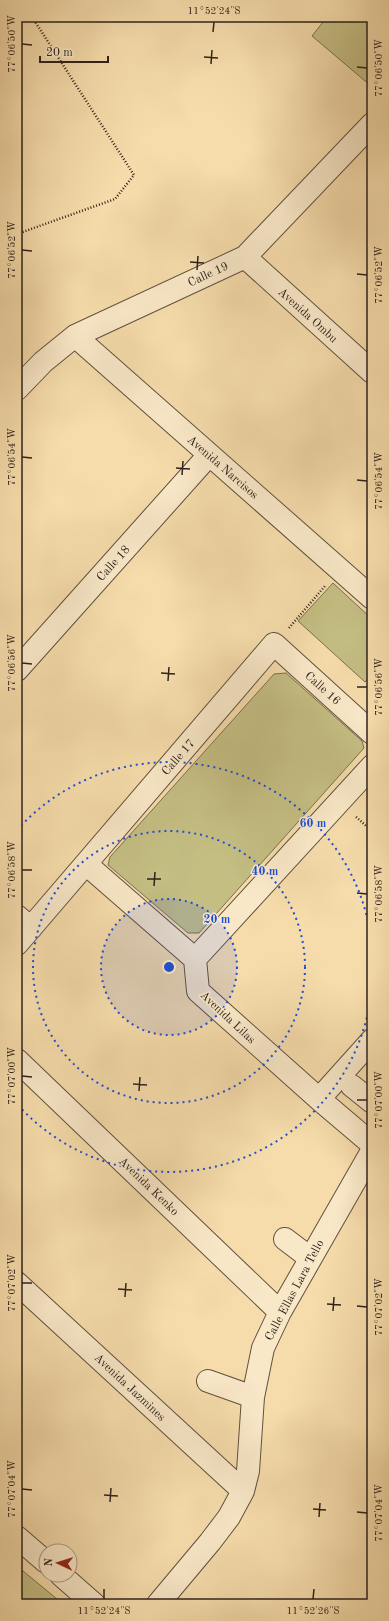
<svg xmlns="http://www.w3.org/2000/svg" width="389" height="1621" font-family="'Old Standard TT',serif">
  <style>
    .green { fill: #c4be83; stroke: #797050 }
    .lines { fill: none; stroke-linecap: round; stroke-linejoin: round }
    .minor-casing { stroke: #605040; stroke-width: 24 }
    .path { stroke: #2e211c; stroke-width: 2.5; stroke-dasharray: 1 2; stroke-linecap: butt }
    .minor { stroke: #f9e8c8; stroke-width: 22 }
    .ticks { fill: none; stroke: #2e211c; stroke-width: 1.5 }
    .ring { fill: none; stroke: #1d4ed8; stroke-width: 2; stroke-dasharray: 2 4 }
    .labels { text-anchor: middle; stroke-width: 3; stroke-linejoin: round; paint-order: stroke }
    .street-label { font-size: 12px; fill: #2e211c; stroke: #f9e8c8 }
    .centre { fill: #1d4ed8; stroke: #f9e8c8; stroke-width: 2 }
    .ring-label { font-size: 12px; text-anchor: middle; font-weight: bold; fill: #1d4ed8; stroke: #f9e8c8; stroke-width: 3; stroke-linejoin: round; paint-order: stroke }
    .neatline { fill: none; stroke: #2e211c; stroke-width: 1.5 }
    .ticks-label { font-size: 10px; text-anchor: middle; fill: #2e211c }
  </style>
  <rect width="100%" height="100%" fill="#f6dcab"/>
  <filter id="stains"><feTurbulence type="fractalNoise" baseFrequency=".005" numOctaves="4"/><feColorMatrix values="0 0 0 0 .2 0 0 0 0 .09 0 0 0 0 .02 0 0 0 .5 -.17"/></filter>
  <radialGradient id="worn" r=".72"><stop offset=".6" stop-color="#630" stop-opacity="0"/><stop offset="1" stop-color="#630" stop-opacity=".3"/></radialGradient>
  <path class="green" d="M327 17H372L371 86 312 36Z
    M333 583 372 619V675L365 682 298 621Z
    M286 673 362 741 364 748 199 933H188L108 865 110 857 274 674Z
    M17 1566 63 1604H17Z"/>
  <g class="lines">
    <defs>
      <path id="minor" d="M245 257 372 372
        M75 336 372 598
        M17 389 43 362 75 336 245 257 372 124
        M17 670 209 455
        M86 864 195 959 198 991 319 1099 372 1144
        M17 916 31 928
        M17 944 274 644 372 733
        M195 959 372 766
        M17 1060 280 1312
        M352 1086 372 1102
        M319 1099 372 1040
        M285 1239 310 1258
        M17 1283 243 1491
        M208 1381 253 1397
        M17 1537 46 1562
        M61 1575 94 1604
        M158 1604 210 1542 229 1517 243 1491 248 1471 253 1397 263 1348 280 1312 372 1151"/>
    </defs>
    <use href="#minor" class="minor-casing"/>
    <path class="path" d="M17 26 27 17
      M17 234 115 199 134 175 32 17
      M289 628 325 586
      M356 817 372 831"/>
    <use href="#minor" class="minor"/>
  </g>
  <path class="ticks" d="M213 32 214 22M22 44 32 45M204 57 218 58M211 64 212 50M357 67 367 68M22 250 32 251M190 262 204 263M197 270 198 256M357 274 367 275M22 457 32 458M176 468 190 469M182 475 183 461M357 480 367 481M22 663 32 664M161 673 175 674M168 681 169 667M357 687H367M22 870H32M147 879H161M154 886 155 872M357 893 367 894M22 1076 32 1077M133 1084 147 1085M139 1091 140 1077M357 1100H367M22 1283H32M118 1289 132 1290M125 1297 126 1283M327 1304 341 1305M357 1306 367 1307M333 1311 334 1297M22 1489 32 1490M104 1495 118 1496M110 1502 111 1488M313 1509 326 1510M357 1512 367 1513M319 1517 320 1503M104 1599V1589M313 1599 314 1589"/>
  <circle cx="169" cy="967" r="68" fill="#1d4ed8" fill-opacity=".12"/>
  <g class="ring">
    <circle cx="169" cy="967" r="68"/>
    <circle cx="169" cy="967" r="136"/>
    <path d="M372 988A204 204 0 0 1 17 1104M17 830A204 204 0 0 1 372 946"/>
  </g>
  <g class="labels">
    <g class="street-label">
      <text transform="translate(208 274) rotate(-25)" y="4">Calle 19</text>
      <text transform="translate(308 315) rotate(42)" y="4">Avenida Ombu</text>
      <text transform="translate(223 467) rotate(41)" y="4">Avenida Narcisos</text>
      <text transform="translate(113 563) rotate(-48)" y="4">Calle 18</text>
      <text transform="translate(323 688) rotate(42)" y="4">Calle 16</text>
      <text transform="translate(178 757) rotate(-49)" y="4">Calle 17</text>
      <text transform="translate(228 1017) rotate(43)" y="4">Avenida Lilas</text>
      <text transform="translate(149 1186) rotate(44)" y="4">Avenida Kenko</text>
      <text transform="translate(294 1290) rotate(-62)" y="4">Calle Ellas Lara Tello</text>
      <text transform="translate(130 1387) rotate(43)" y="4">Avenida Jazmines</text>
    </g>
  </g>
  <circle cx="169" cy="967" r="6" class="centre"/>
  <g class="ring-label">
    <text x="313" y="827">60 m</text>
    <text x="265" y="875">40 m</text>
    <text x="217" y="923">20 m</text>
  </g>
  <rect width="389" height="1621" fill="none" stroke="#f6dcab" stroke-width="44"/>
  <g transform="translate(58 1563) rotate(274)"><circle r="19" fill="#f9e8c8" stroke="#a89883"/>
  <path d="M0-3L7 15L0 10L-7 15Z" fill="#8f2418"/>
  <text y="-6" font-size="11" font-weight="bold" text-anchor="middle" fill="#2e211c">N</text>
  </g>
  <path d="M40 56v6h68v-6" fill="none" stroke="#2e211c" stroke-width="2"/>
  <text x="46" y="56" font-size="12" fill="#2e211c" stroke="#f9e8c8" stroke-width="3" paint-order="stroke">20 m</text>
  <rect x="22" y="22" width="345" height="1577" class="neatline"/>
  <g class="ticks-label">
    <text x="214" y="14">11°52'24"S</text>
    <text transform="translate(11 44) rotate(-90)" y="4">77°06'50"W</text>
    <text transform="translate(378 68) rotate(-90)" y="4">77°06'50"W</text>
    <text transform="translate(11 250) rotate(-90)" y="4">77°06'52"W</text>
    <text transform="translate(378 275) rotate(-90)" y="4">77°06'52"W</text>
    <text transform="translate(11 457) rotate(-90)" y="4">77°06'54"W</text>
    <text transform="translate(378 481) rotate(-90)" y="4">77°06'54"W</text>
    <text transform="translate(11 663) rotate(-90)" y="4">77°06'56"W</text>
    <text transform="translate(378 687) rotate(-90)" y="4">77°06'56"W</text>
    <text transform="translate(11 870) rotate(-90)" y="4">77°06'58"W</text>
    <text transform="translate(378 894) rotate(-90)" y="4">77°06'58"W</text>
    <text transform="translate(11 1076) rotate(-90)" y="4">77°07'00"W</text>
    <text transform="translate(378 1100) rotate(-90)" y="4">77°07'00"W</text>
    <text transform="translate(11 1283) rotate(-90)" y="4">77°07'02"W</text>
    <text transform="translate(378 1307) rotate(-90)" y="4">77°07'02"W</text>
    <text transform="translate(11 1489) rotate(-90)" y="4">77°07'04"W</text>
    <text transform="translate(378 1513) rotate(-90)" y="4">77°07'04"W</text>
    <text x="104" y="1614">11°52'24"S</text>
    <text x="313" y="1614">11°52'26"S</text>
  </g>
  <rect width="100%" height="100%" filter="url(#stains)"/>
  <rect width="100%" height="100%" fill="url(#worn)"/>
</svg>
